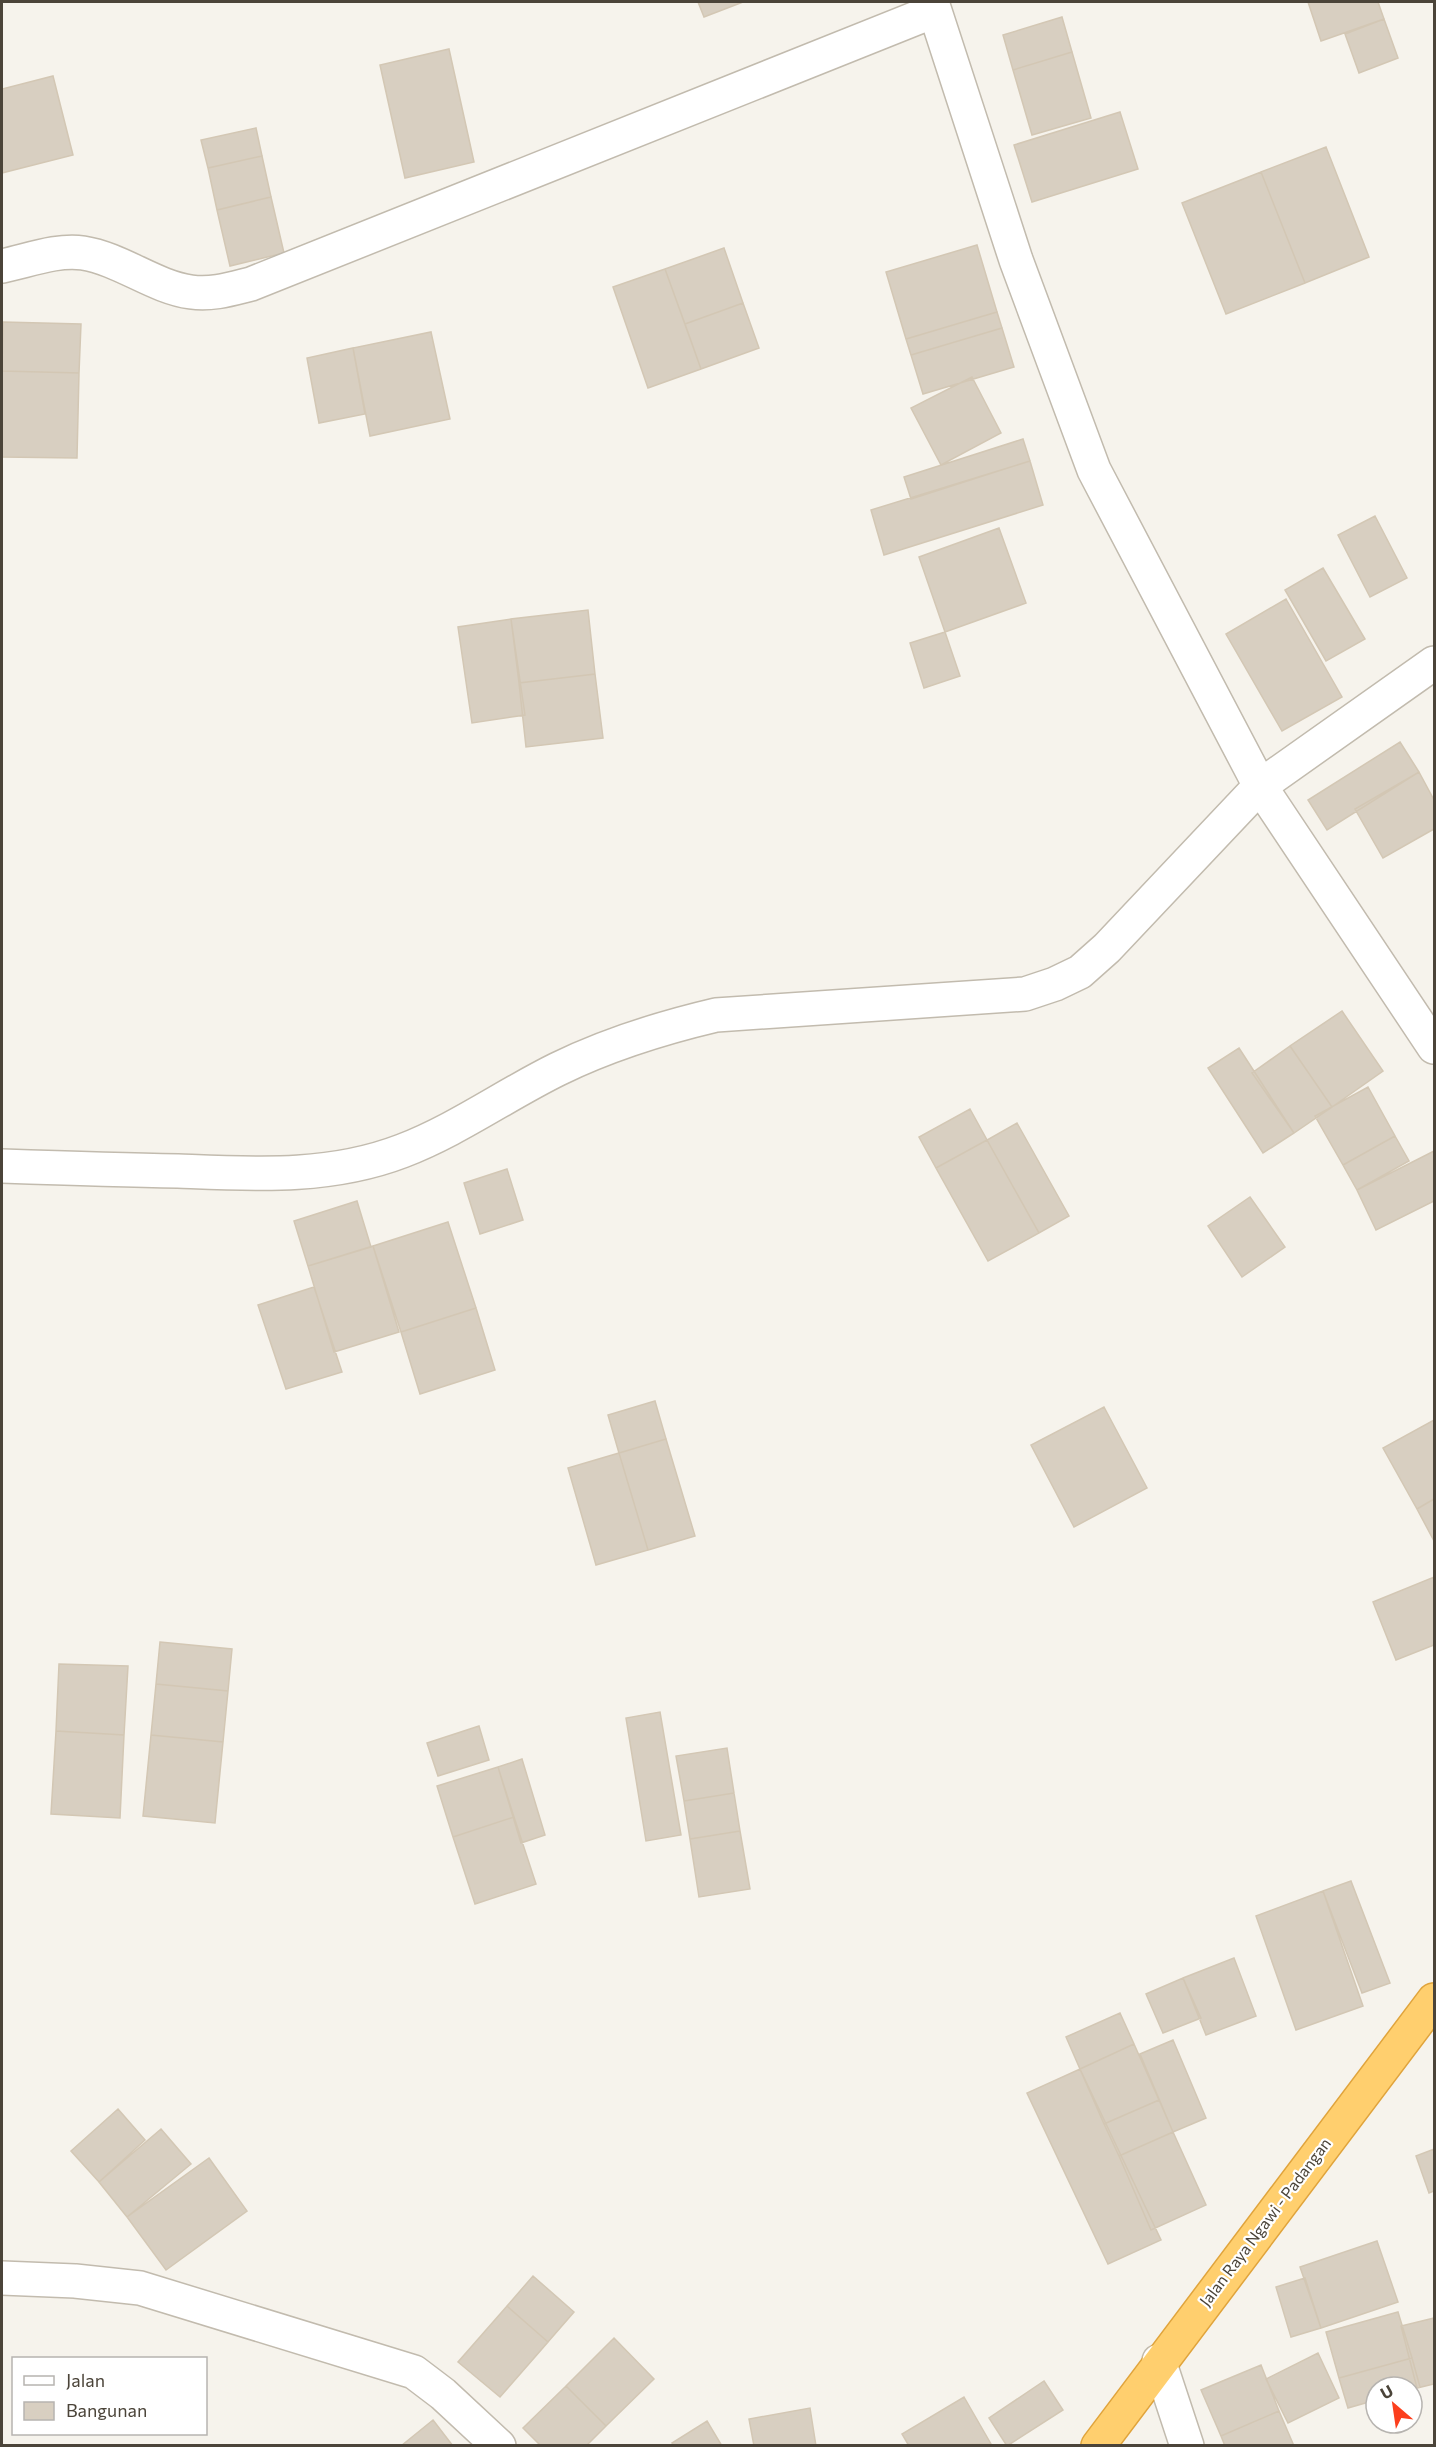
<svg xmlns="http://www.w3.org/2000/svg" width="1436" height="2447" font-family="Commissioner,sans-serif">
  <style>
    .building { fill: #d8cfc1; stroke: #d3c7b4; stroke-width: 1.5 }
    .lines { fill: none; stroke-linecap: round; stroke-linejoin: round }
    .minor-casing { stroke: #c2bbae; stroke-width: 36 }
    .highway-casing { stroke: #e0a43c; stroke-width: 36 }
    .minor { stroke: #fff; stroke-width: 33 }
    .highway { stroke: #ffcf6e; stroke-width: 33 }
    .labels { text-anchor: middle; stroke-width: 4.5; stroke-linejoin: round; paint-order: stroke }
    .street-label { font-size: 16px; fill: #4b4439; stroke: #fff }
  </style>
  <rect width="100%" height="100%" fill="#f6f3ec"/>
  <path class="building" d="M698 2H743L704 17Z
    M1308 2H1378L1384 19 1321 41Z
    M1062 17 1072 52 1013 70 1003 35Z
    M1384 19 1398 58 1359 73 1345 34Z
    M449 49 474 162 405 178 380 65Z
    M1072 52 1091 118 1032 135 1013 70Z
    M53 76 73 155 2 173V89Z
    M1120 112 1138 169 1032 202 1014 145Z
    M256 128 262 156 208 168 201 140Z
    M1326 147 1369 257 1305 283 1261 172Z
    M262 156 271 197 217 210 208 168Z
    M1261 172 1305 283 1226 314 1182 203Z
    M271 197 284 253 230 266 217 210Z
    M977 245 997 312 906 339 886 272Z
    M724 248 743 303 685 324 665 269Z
    M665 269 701 369 648 388 613 287Z
    M743 303 759 348 701 369 685 324Z
    M997 312 1002 328 911 355 906 339Z
    M3 322 81 324 79 373 2 371Z
    M1002 328 1014 367 923 394 911 355Z
    M431 332 450 419 370 436 353 348Z
    M353 348 365 414 319 423 307 358Z
    M2 371 79 373 77 458 2 457Z
    M972 377 1001 433 941 465 911 408Z
    M1023 439 1030 461 911 499 904 477Z
    M1030 461 1043 505 884 555 871 510Z
    M1375 516 1407 578 1370 597 1338 535Z
    M999 528 1026 603 945 632 919 557Z
    M1323 568 1365 639 1326 661 1285 590Z
    M1286 599 1342 697 1282 731 1226 634Z
    M588 610 595 674 519 683 511 619Z
    M511 619 525 715 472 723 458 627Z
    M945 632 960 676 924 688 910 643Z
    M595 674 603 738 526 747 519 683Z
    M1400 742 1419 772 1327 830 1308 800Z
    M1419 772 1434 800V829L1383 858 1355 809Z
    M1342 1011 1383 1071 1332 1107 1290 1046Z
    M1290 1046 1332 1107 1294 1133 1252 1073Z
    M1239 1048 1294 1133 1263 1153 1208 1068Z
    M1368 1087 1395 1136 1343 1165 1315 1116Z
    M970 1109 987 1140 936 1168 919 1137Z
    M1017 1123 1069 1216 1039 1233 987 1140Z
    M1395 1136 1409 1161 1357 1190 1343 1165Z
    M987 1140 1039 1233 988 1261 936 1168Z
    M1434 1151V1201L1376 1230 1357 1190Z
    M507 1169 523 1220 480 1234 464 1183Z
    M1250 1197 1285 1247 1242 1277 1208 1226Z
    M357 1201 371 1247 308 1266 294 1221Z
    M448 1222 476 1308 401 1332 373 1246Z
    M373 1246 399 1332 334 1352 308 1266Z
    M314 1287 342 1372 286 1389 258 1305Z
    M476 1308 495 1370 420 1394 401 1332Z
    M655 1401 666 1439 619 1453 608 1415Z
    M1104 1407 1147 1488 1074 1527 1031 1445Z
    M1434 1420V1499L1417 1509 1383 1448Z
    M666 1439 695 1536 648 1550 619 1453Z
    M619 1453 648 1550 596 1565 568 1468Z
    M1434 1499V1541L1417 1509Z
    M1434 1577V1645L1396 1660 1373 1602Z
    M160 1642 232 1649 228 1691 156 1684Z
    M59 1664 128 1666 124 1735 56 1731Z
    M156 1684 228 1691 223 1742 151 1735Z
    M660 1712 681 1835 646 1841 626 1718Z
    M479 1726 489 1760 438 1776 427 1743Z
    M56 1731 124 1735 120 1818 51 1814Z
    M151 1735 223 1742 215 1823 143 1816Z
    M727 1748 734 1793 684 1801 676 1756Z
    M522 1759 545 1835 521 1843 498 1767Z
    M498 1767 514 1817 453 1837 437 1786Z
    M734 1793 740 1831 690 1839 684 1801Z
    M514 1817 536 1884 475 1904 453 1837Z
    M740 1831 750 1889 699 1897 690 1839Z
    M1351 1881 1390 1983 1362 1993 1323 1891Z
    M1323 1891 1363 2006 1296 2030 1256 1916Z
    M1234 1958 1256 2016 1206 2035 1183 1978Z
    M1183 1978 1201 2018 1163 2033 1146 1994Z
    M1120 2013 1134 2044 1080 2069 1066 2037Z
    M1173 2040 1206 2118 1173 2132 1140 2054Z
    M1134 2044 1159 2100 1104 2124 1080 2069Z
    M1080 2069 1161 2240 1108 2264 1027 2093Z
    M1159 2100 1173 2132 1119 2156 1104 2124Z
    M118 2109 145 2140 99 2182 71 2151Z
    M161 2129 191 2164 127 2217 99 2182Z
    M1173 2132 1206 2205 1151 2230 1119 2156Z
    M1434 2149V2191L1429 2193 1416 2156Z
    M209 2158 247 2211 166 2270 127 2217Z
    M1377 2241 1398 2302 1321 2328 1300 2267Z
    M533 2276 574 2312 548 2342 507 2306Z
    M1305 2278 1321 2328 1291 2337 1276 2287Z
    M507 2306 548 2342 500 2397 458 2362Z
    M1398 2312 1412 2358 1339 2378 1326 2332Z
    M1434 2318V2384L1417 2388 1401 2326Z
    M614 2338 654 2379 606 2426 566 2386Z
    M1318 2353 1339 2398 1288 2423 1266 2379Z
    M1412 2358 1420 2387 1412 2390V2387H1376V2400L1348 2408 1339 2378Z
    M1261 2365 1279 2411 1221 2436 1201 2390Z
    M1044 2381 1063 2410 1007 2446 989 2418Z
    M566 2386 606 2426 586 2446H541L523 2428Z
    M964 2397 991 2444 909 2446 902 2434Z
    M810 2408 816 2446H754L749 2419Z
    M1279 2411 1294 2446H1225L1221 2436Z
    M433 2420 453 2446H401Z
    M707 2421 722 2446H674L672 2443Z"/>
  <g class="lines">
    <defs>
      <path id="minor" d="M932 2 1016 260 1094 470 1260 786 1434 1047
        M2 266C27 261 57 249 83 253 121 259 154 287 191 292 212 295 231 289 251 284L934 11
        M2 1166C60 1168 119 1170 178 1171 254 1174 329 1179 402 1151 457 1130 505 1095 558 1069 609 1044 661 1028 716 1015L1025 994 1055 984 1080 972 1107 948 1260 786 1434 663
        M2 2278 75 2281 140 2288 414 2372 443 2394 499 2446
        M1159 2361 1187 2446"/>
      <path id="highway" d="M1098 2446 1434 2000"/>
    </defs>
    <use href="#minor" class="minor-casing"/>
    <use href="#highway" class="highway-casing"/>
    <use href="#minor" class="minor"/>
    <use href="#highway" class="highway"/>
  </g>
  <g class="labels">
    <g class="street-label">
      <text transform="translate(1265 2222) rotate(-53)" y="6">Jalan Raya Ngawi - Padangan</text>
    </g>
  </g>
  <rect width="1436" height="2447" fill="none" stroke="#4b4439" stroke-width="6"/>
  <rect x="12" y="2357" width="195" height="78" fill="#ffffff" stroke="#b7b4b0" stroke-width="1.5"/>
  <rect x="24" y="2376" width="30" height="9" fill="#ffffff" stroke="#b7b4b0" stroke-width="1.5"/>
  <text x="66" y="2387" font-size="18" fill="#4b4439">Jalan</text>
  <rect x="24" y="2402" width="30" height="18" fill="#d8cfc1" stroke="#b7b4b0" stroke-width="1.5"/>
  <text x="66" y="2417" font-size="18" fill="#4b4439">Bangunan</text>
  <g transform="translate(1394 2405) rotate(331)"><circle r="28" fill="#ffffff" stroke="#b7b4b0" stroke-width="1.5"/>
  <path d="M0-4.5L10 22L0 15L-10 22Z" fill="#fc3f1d"/>
  <text y="-9" font-size="16" font-weight="bold" text-anchor="middle" fill="#4b4439">U</text>
  </g>
</svg>
